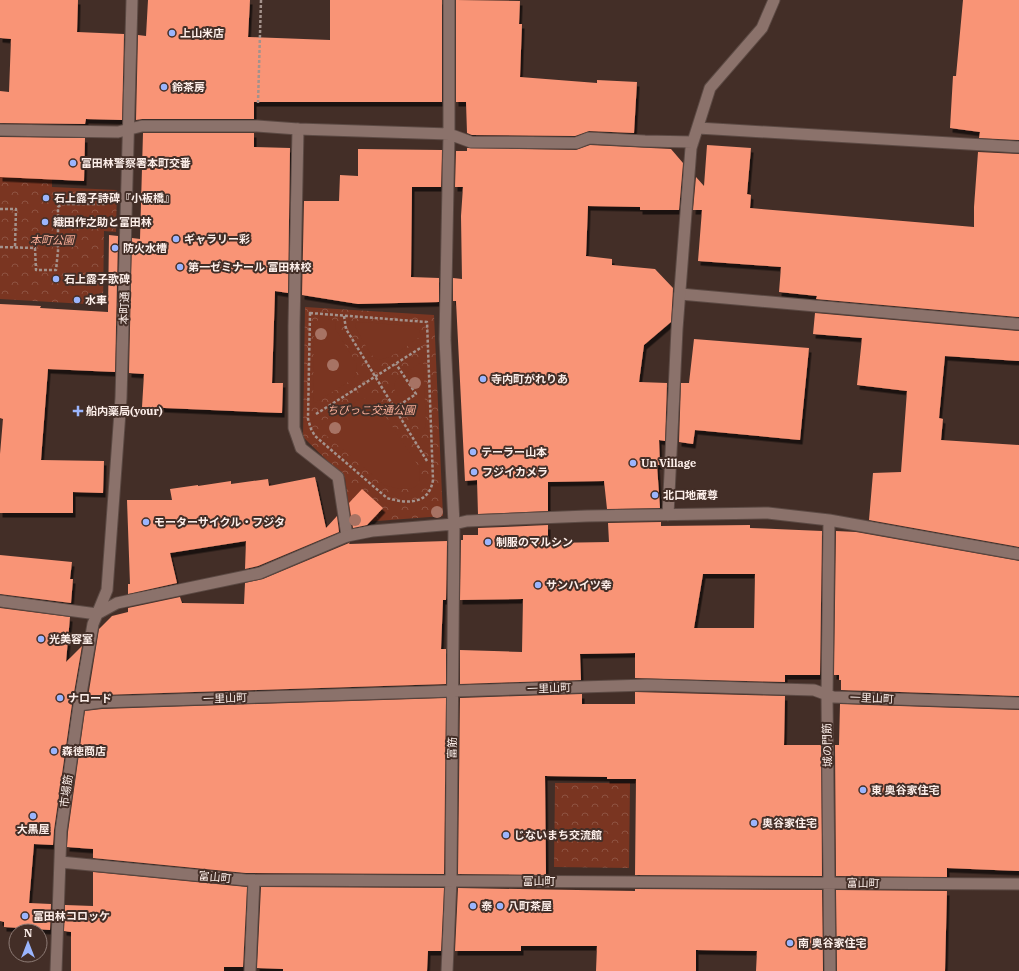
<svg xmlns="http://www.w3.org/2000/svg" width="1019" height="971" font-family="'IBM Plex Serif','Noto Sans JP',serif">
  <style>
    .park { fill: url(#park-crowns) }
    .garden { fill: #7a3521 }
    .building { fill: #f99476; fill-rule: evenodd; filter: url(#shadow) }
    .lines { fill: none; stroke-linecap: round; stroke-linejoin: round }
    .service-casing { stroke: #5c4a44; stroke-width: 13 }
    .minor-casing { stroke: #5c4a44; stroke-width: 13 }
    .path { stroke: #a4928c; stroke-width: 2.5; stroke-dasharray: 3 2; stroke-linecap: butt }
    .service { stroke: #8b726b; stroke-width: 11 }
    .minor { stroke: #8b726b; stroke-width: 11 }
    .tree { fill: #a77364 }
    .poi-dot { fill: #9bb5fd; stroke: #432e27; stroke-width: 1.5 }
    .labels { text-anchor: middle; stroke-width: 4; stroke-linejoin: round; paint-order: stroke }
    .poi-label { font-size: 11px; font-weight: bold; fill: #fdefea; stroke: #432e27; text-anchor: start }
    .park-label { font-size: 11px; font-style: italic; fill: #f9ac96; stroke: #432e27 }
    .street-label { font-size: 11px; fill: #fdefea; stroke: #432e27 }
  </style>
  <defs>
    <pattern id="park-crowns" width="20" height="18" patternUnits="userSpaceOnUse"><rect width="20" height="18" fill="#7a3521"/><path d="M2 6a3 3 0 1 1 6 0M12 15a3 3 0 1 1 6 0" fill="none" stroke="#8e5341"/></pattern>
    <filter id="shadow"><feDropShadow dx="2.5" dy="4.5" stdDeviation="0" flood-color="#0009"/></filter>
  </defs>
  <rect width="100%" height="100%" fill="#432e27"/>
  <path class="park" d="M0 142 52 143V187L117 190 116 232 104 231 103 305 0 299Z
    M305 307 434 315 443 516 351 523 345 478 303 437Z
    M555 783H630L629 868 554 867Z"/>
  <path class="garden" d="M319 319H328L335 321 336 330 356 363C357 370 357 374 353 379L313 404 314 325Z
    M361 322 412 326 419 330 421 336C412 342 385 365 375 358 369 354 359 333 355 326L356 323Z
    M423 361 426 425 424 429H420L395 392 394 384 397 379Z
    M367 398H372L376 402 419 467C419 470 420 474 420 477 420 495 394 488 384 485L321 431V426L326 420 361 399Z"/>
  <path class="building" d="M0 0H78L77 32 124 34 122 120 86 119 85 124 0 123V91L9 92 11 39 0 38Z
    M148 0H250L248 37 330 40V0H442V102H254V119H142L136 120 138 35 146 36Z
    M456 0 520 1 519 24H522L520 77 597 83V80L637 82 634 133 589 131 575 136 472 135 467 133 466 102H456Z
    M963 0H1019V140L979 138 980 132 950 128 953 76H956Z
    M143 133H254V147L290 148 288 293 275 291 272 383H283L282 413 142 407 144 374 129 373 132 238 140 239Z
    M0 137 85 138 84 181 0 177Z
    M590 145 671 149 683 163 679 210H640V207L588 206 586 256 612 259V265L655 269 673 288 671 322 644 345 639 382 667 383 665 441 659 440 660 465H657L660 508 607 509 604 481 548 482V511L478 514 477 480 465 481 456 301H453V278L462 279 461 216 463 187H455L456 151H467V148L576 150Z
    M707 145 751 148 747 194 751 195 750 208 974 227V207L978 152 1019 154V317L816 299 817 296 779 292 781 267 698 261 702 210H693L696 177 704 186Z
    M358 149 442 150 441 187H412L411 277 439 278V302L358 304 302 295 304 201H339L340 175 358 176Z
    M109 235 118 236 115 372 48 369 41 460 104 461 103 493 73 492V513H0V454L3 419 0 418V304L41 306 40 308 108 312Z
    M815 313 1019 331V361L945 356 939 418 943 419 941 440 1019 445V547L869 520 873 473 901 472 907 391 857 385 862 338 813 334Z
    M694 339 809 348 800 440 695 430 693 444 679 442 681 383H689Z
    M315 477 326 528 337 516 339 532 258 566 245 569 246 541 170 553 177 583 128 594V584H130L127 500H172L170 489 198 485V486L231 481V484L268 479 269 486Z
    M362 489 383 508 367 525 353 528 349 503Z
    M661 522V526L750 525V528L822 531 820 675H785V682L635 678V653L580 654 581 680 460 684V650L522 652 523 599 460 600 461 540H463V535H478V528L548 525V543L609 542 608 523ZM703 574H755L754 628H694Z
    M836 531 856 532 1019 561V696L841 690V680H839V675H834Z
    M447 541 446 600H443L441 649H446V684L101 695 88 697 99 629 112 616 128 612V608L180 597 182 603 244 604 245 583 263 579 349 543 350 542 349 544Z
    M0 555 72 562 70 579H73L71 603 0 594Z
    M0 608 70 617 66 662 82 646 72 704 54 830 53 845 34 844 29 903 51 904 50 930 4 927V922L0 921Z
    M635 692 785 696 784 745H821L822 876 635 875 636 779H607V777L545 776 546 875 458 874 460 698 582 694V704H635Z
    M446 698 444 874 246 873 93 858V849L67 847 68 832 85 711 102 709Z
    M840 704 1019 710V871L947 868V877L836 876 835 745H839Z
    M93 872 247 887 243 967H224V971H71V932L64 931 65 905 93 906Z
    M261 887 444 888 441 951H428L427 971H283V969L257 968Z
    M458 888 635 891V889L822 890 823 971H756L757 951 696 950V971H596L597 946H521V951H455Z
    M836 890 947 891 945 971H837Z"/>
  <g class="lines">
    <defs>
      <path id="service" d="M298 129 294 326V428L301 448 338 477 347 536
        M680 294 1019 324"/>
      <path id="minor" d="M698 128 1019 147
        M0 130 118 132 142 126H257L298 129 449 134 471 142 576 143 589 138 645 141 693 142
        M668 515 677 329 691 148 710 88 762 28 774 0
        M829 520 827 697 830 971
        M0 601 97 614 117 603 260 573 347 536 372 531 454 524 467 521 587 516 768 513 829 520 1019 554
        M79 705 101 702 647 685 814 690 833 697 1019 703
        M60 862 246 880 1019 884
        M56 971 61 831 79 705 93 624 107 590 121 398 132 0
        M250 971 254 880
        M447 971 451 880 454 524 445 339 449 134V0"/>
    </defs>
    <use href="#service" class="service-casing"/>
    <use href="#minor" class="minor-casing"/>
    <path class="path" d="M258 103 261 0
      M0 209H16L15 247
      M0 247 35 248 36 270H56L58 251V207L62 204H105
      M310 313 427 322 433 480C429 505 407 504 387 498L315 436 311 429 308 419Z
      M344 316 346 329 427 461
      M395 408 416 394 396 364
      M316 414 422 347"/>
    <use href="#service" class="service"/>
    <use href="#minor" class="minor"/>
  </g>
  <g class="tree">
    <circle cx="321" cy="334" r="6"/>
    <circle cx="333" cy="365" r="6"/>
    <circle cx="415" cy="383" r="6"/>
    <circle cx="335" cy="428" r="6"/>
    <circle cx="437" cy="512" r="6"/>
    <circle cx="355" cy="520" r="6"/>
  </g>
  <g class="poi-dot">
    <circle cx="172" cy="33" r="4"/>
    <circle cx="164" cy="87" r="4"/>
    <circle cx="73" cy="163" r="4"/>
    <circle cx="46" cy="198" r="4"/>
    <circle cx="45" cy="222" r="4"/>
    <circle cx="176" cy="239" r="4"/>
    <circle cx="115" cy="248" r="4"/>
    <circle cx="180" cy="267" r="4"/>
    <circle cx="56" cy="279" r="4"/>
    <circle cx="77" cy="300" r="4"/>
    <circle cx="483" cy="379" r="4"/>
    <path d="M76 405h4v4h4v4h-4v4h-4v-4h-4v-4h4z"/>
    <circle cx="473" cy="452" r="4"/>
    <circle cx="633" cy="463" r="4"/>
    <circle cx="474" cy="472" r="4"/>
    <circle cx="655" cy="495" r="4"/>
    <circle cx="146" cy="522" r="4"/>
    <circle cx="488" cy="542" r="4"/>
    <circle cx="538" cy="585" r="4"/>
    <circle cx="41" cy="639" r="4"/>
    <circle cx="60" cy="698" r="4"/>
    <circle cx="54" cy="751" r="4"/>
    <circle cx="863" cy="790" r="4"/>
    <circle cx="33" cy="816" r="4"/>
    <circle cx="754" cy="823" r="4"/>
    <circle cx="506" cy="835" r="4"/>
    <circle cx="473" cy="906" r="4"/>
    <circle cx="500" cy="906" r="4"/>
    <circle cx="25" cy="916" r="4"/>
    <circle cx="790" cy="943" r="4"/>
  </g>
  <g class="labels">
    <g class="poi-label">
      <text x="180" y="37">上山米店</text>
      <text x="172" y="91">鈴茶房</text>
      <text x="81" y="167">富田林警察署本町交番</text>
      <text x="54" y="202">石上露子詩碑『小板橋』</text>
      <text x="53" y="226">織田作之助と富田林</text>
      <text x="184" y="243">ギャラリー彩</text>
      <text x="123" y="252">防火水槽</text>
      <text x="188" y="271">第一ゼミナール 富田林校</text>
      <text x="64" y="283">石上露子歌碑</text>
      <text x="85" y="304">水車</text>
      <text x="491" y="383">寺内町がれりあ</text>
      <text x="86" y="415">船内薬局(your)</text>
      <text x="481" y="456">テーラー山本</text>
      <text x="641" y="467">Un Village</text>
      <text x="482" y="476">フジイカメラ</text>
      <text x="663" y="499">北口地蔵尊</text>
      <text x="154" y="526">モーターサイクル・フジタ</text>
      <text x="496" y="546">制服のマルシン</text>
      <text x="546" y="589">サンハイツ幸</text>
      <text x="49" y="643">光美容室</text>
      <text x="68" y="702">ナロード</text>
      <text x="62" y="755">森徳商店</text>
      <text x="871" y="794">東 奥谷家住宅</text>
      <text x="762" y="827">奥谷家住宅</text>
      <text x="33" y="833" text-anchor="middle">大黒屋</text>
      <text x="514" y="839">じないまち交流館</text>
      <text x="481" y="910">泰</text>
      <text x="508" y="910">八町茶屋</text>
      <text x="33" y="920">富田林コロッケ</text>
      <text x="798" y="947">南 奥谷家住宅</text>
    </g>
    <g class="park-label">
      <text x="52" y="244">本町公園</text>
      <text x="371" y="414">ちびっこ交通公園</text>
    </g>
    <g class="street-label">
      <text transform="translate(124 308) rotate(-88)" y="4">本町通</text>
      <text transform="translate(549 688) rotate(-2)" y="4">一里山町</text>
      <text transform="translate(225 698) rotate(-2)" y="4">一里山町</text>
      <text transform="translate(872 698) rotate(2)" y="4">一里山町</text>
      <text transform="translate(827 745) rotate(-91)" y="4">城の門筋</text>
      <text transform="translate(452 748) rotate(-89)" y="4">富筋</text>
      <text transform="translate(66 791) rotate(-82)" y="4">市場筋</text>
      <text transform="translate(215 877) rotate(5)" y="4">富山町</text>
      <text x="539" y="885">富山町</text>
      <text transform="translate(863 883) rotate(1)" y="4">富山町</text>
    </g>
  </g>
  <g transform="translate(28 943)"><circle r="19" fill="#432e27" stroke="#8d7b75"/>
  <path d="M0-3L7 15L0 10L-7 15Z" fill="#9bb5fd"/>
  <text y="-6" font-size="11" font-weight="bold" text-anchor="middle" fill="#fdefea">N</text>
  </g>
</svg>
